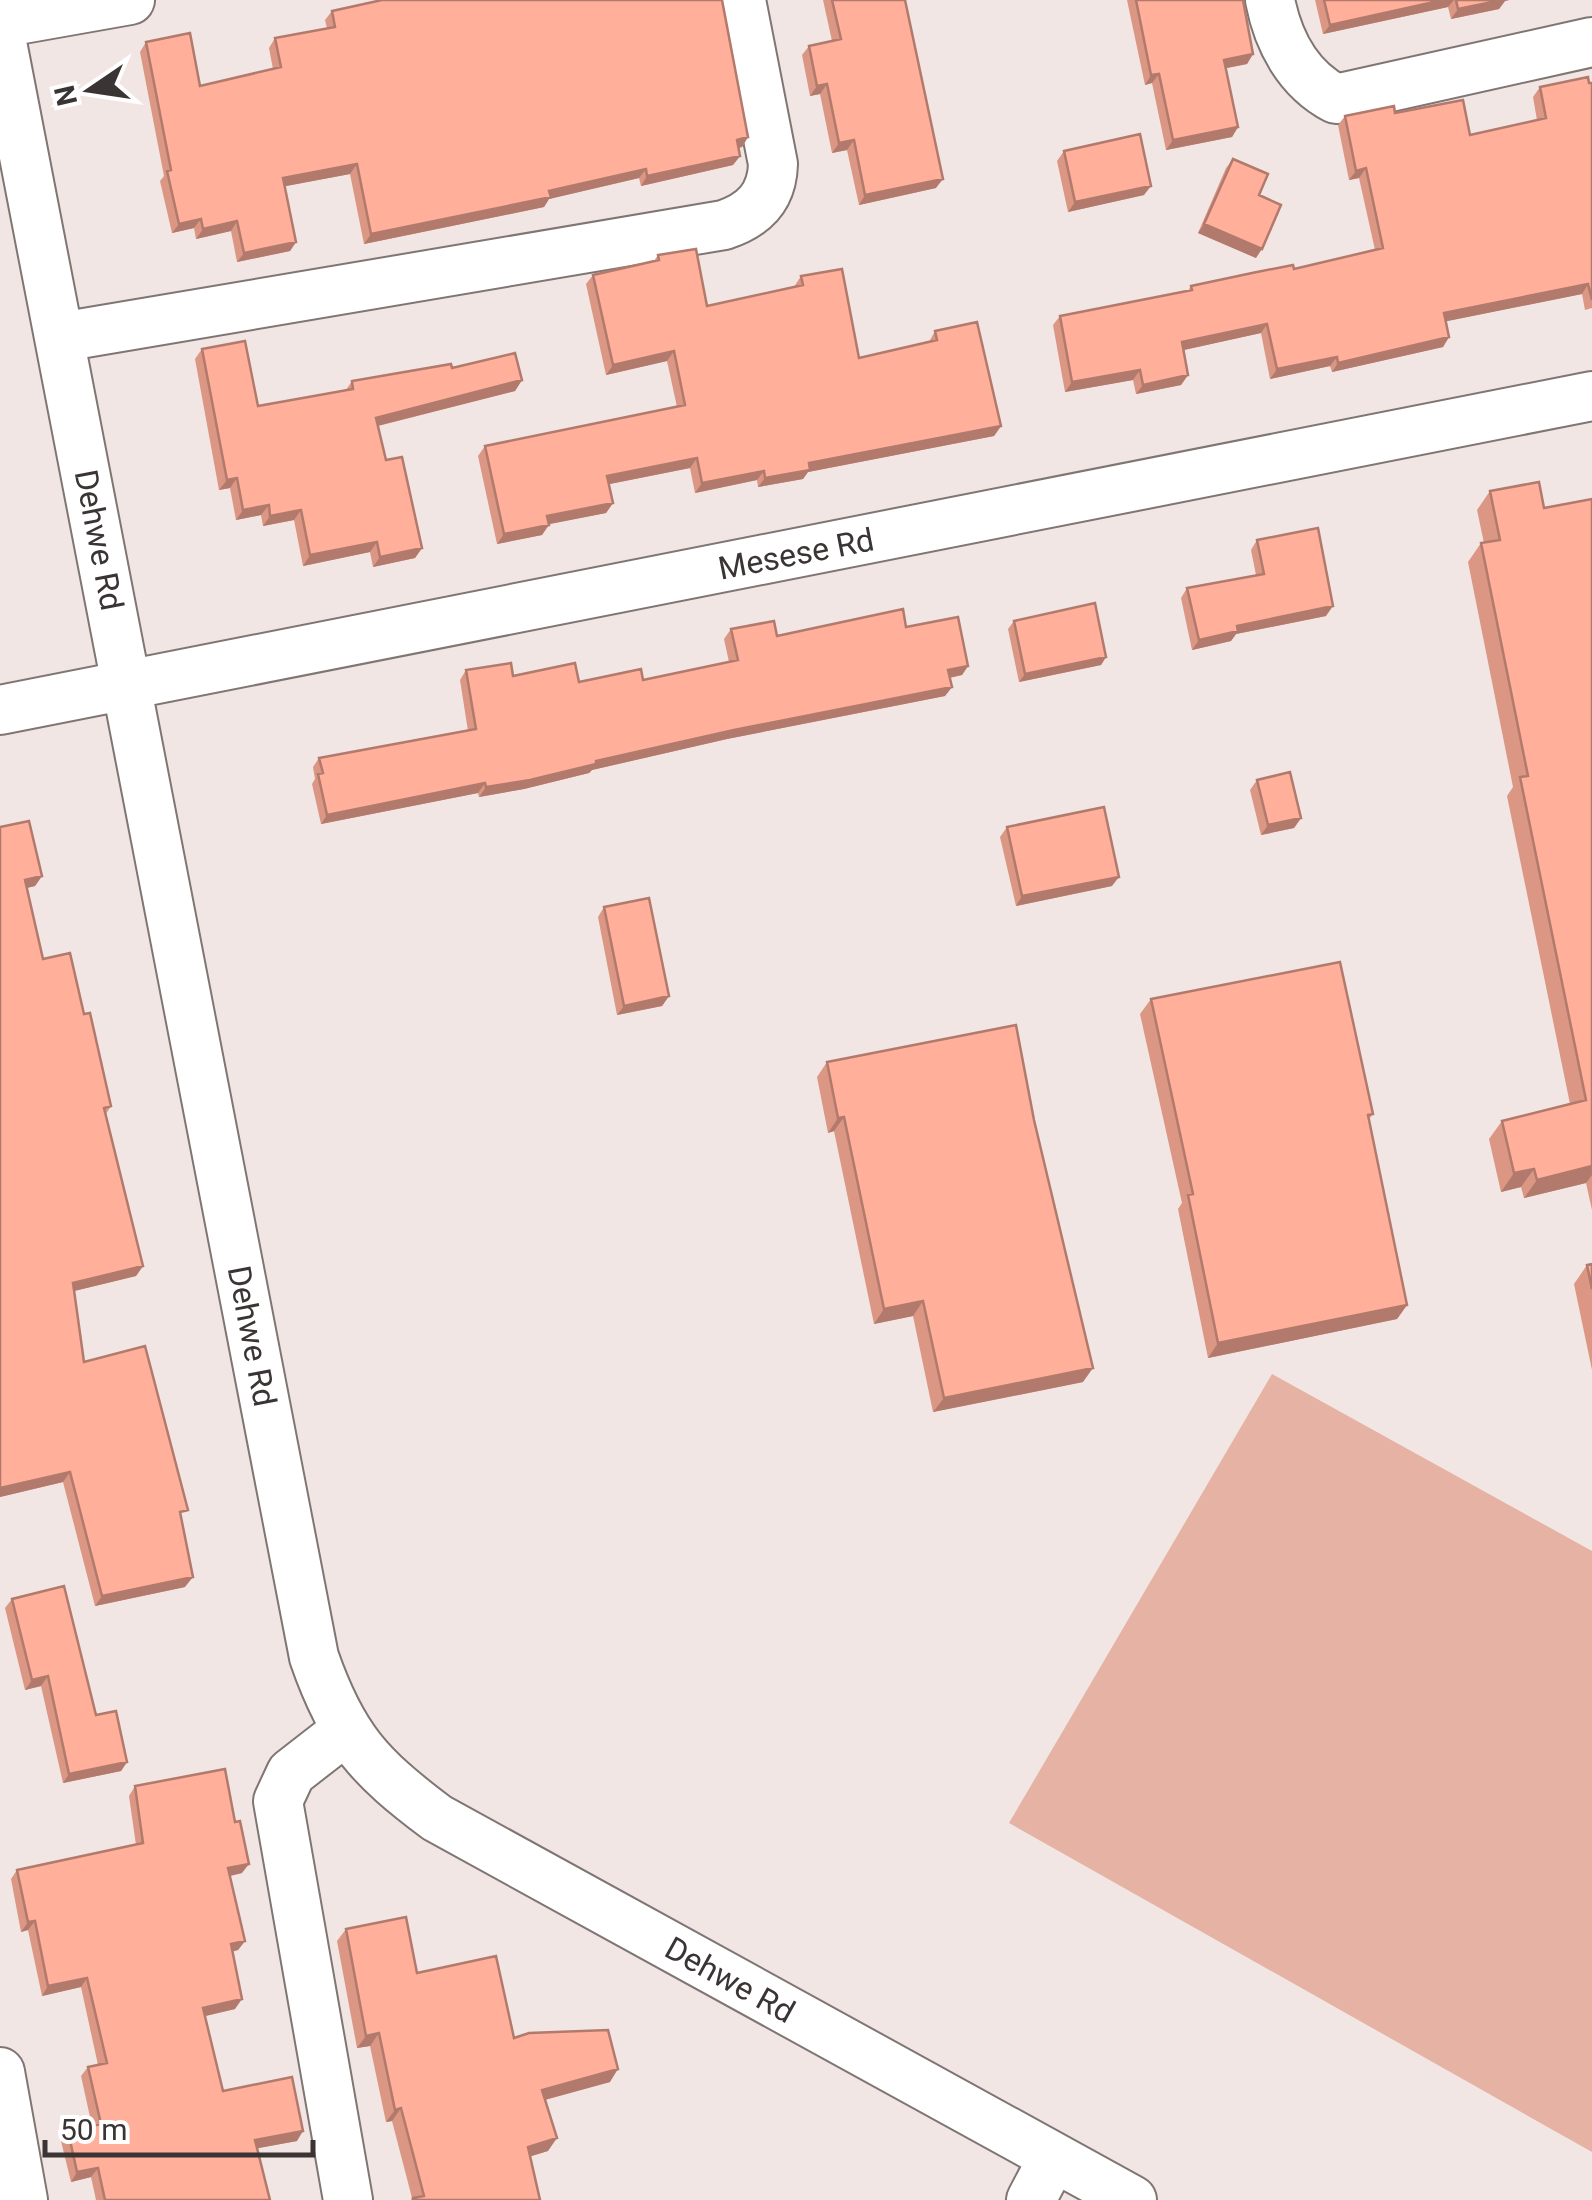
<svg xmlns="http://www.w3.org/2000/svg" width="1592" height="2200" font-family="Roboto,sans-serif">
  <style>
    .green { fill: #e6b2a4 }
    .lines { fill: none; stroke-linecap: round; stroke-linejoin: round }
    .minor-casing { stroke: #7f7673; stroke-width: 52 }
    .minor { stroke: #fff; stroke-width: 48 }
    .wall { fill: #db9684 }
    .shaded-wall { fill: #b27a6c }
    .building { fill: #ffaf9a; stroke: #b27a6c; stroke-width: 2.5 }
    .labels { text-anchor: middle; stroke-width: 10; stroke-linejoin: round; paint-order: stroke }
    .street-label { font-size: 32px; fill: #3a3534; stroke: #fff }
  </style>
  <rect width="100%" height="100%" fill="#f1e6e3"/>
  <path class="green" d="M1272 1374 1592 1551V2152L1009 1823Z"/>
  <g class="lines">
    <defs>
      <path id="minor" d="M1270 0C1278 41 1298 79 1336 99L1592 42
        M0 23 130 0
        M0 32 314 1657C342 1738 369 1767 437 1818L1132 2200
        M61 337 724 225C754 215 772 197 773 164L741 0
        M0 710 1592 396
        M345 1731 291 1773 278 1801 348 2200
        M0 2072 23 2200
        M1031 2200 1053 2158"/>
    </defs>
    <use href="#minor" class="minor-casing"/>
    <use href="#minor" class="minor"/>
  </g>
  <path class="wall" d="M823 0H905L936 188 859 205 847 150 832 153 820 94 810 96 802 55 809 46 832 41Z
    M1127 0H1243L1253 54 1247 64 1226 68 1238 127 1232 137 1166 150 1152 83 1145 85Z
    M1315 0H1509L1505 1 1499 9 1451 19 1448 7 1323 34Z
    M332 11 748 137 742 147 738 148 740 156 733 165 641 186 639 178 549 199 544 207 364 244 350 174 285 186 296 242 290 251 237 262 231 231 196 239 194 228 172 233 160 181 164 176 140 52 146 42 200 86 273 69 269 48 275 38 327 28 325 20Z
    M1592 83V308L1585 310 1582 294 1446 321 1449 337 1443 347 1332 372 1330 366 1270 379 1261 333 1183 350 1188 375 1181 385 1136 394 1133 380 1065 392 1053 325 1060 316 1188 291 1191 286 1294 269 1375 250 1359 178 1349 180 1338 125 1345 116 1395 113 1470 135 1537 120 1533 97 1540 87Z
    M1064 151 1144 195 1068 212 1057 161Z
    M1233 159 1259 195 1256 258 1198 233 1226 168Z
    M658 255 707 306 794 287 801 276 859 358 929 342 935 331 1001 426 994 436 808 472 803 479 758 487 757 480 695 493 690 468 609 484 613 503 606 513 548 524 542 535 497 544 478 456 485 446 677 407 667 361 606 375 586 284 593 275 654 261Z
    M202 349 258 406 346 390 352 381 452 368 522 380 515 391 378 426 386 460 422 548 415 558 373 567 370 552 303 566 294 520 263 526 261 515 236 520 230 488 219 490 195 359Z
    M1490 491 1544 508 1592 499V1210L1586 1183 1524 1198 1521 1187 1501 1192 1489 1139 1502 1121 1570 1104 1507 796 1513 787 1468 562 1481 543H1484L1477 510Z
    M1257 540 1326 616 1236 634 1231 641 1192 650 1181 598 1187 588 1256 575 1251 550Z
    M1014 621 1106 657 1101 665 1019 682 1008 629Z
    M906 627 968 666 962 675 950 678 952 687 945 696 727 739 592 770 589 773 524 789 479 797 478 793 321 824 312 784 315 779 313 767 319 758 468 731 460 680 466 670 579 682 643 680 729 662 724 639 731 629 777 636Z
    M1257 780 1301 818 1294 828 1261 835 1250 790Z
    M0 827 42 876 35 886 27 888 43 959 84 1014 111 1106 106 1114 143 1266 136 1276 74 1291 84 1362 181 1520 185 1587 95 1606 63 1482 0 1497Z
    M1007 827 1112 886 1016 906 1000 837Z
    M604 907 669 996 662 1006 617 1015 598 917Z
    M1151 999 1373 1114 1369 1119 1407 1305 1397 1319 1208 1358 1178 1209 1182 1203 1140 1014Z
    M827 1062 1083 1382 933 1412 913 1316 874 1324 834 1131 828 1133 817 1077Z
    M1592 1264V1370L1574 1284 1587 1265Z
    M12 1599 96 1715 127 1762 121 1771 63 1783 41 1686 25 1690 5 1608Z
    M135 1786 242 1873 230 1876 245 1941 238 1950 232 1952 235 2009 205 2016 223 2091 297 2141 257 2148 270 2200H96L91 2177 71 2182 61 2141 68 2131 92 2126 81 2076 88 2067 98 2065 81 1987 42 1996 28 1930 21 1932 11 1879 17 1870 136 1845 129 1796Z
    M346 1929 417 1973 514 2038 610 2082 545 2100 548 2151 530 2156 540 2200H411L412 2198 392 2121 386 2122 370 2046 357 2048 337 1941Z"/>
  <path class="shaded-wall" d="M1443 0H1454L1448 7 1323 34 1330 25Z
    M1499 0H1509L1505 1 1499 9 1451 19 1458 9Z
    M1253 54 1247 64 1217 70 1224 60Z
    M1159 74 1152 83 1145 85 1151 75Z
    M827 84 820 94 810 96 817 86Z
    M1238 127 1232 137 1166 150 1173 140Z
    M748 137 742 147 730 150 737 140Z
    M854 140 847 150 832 153 839 143Z
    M740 156 733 165 641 186 647 176Z
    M357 164 350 174 276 188 283 178Z
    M1366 168 1359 178 1349 180 1356 171Z
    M646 169 639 178 549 199 544 207 364 244 371 234Z
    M943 179 936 188 859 205 865 195Z
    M1151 186 1144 195 1068 212 1075 202Z
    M201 219 194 228 172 233 179 224Z
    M237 221 231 231 196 239 203 229Z
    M1204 224 1262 249 1256 258 1198 233Z
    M296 242 290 251 237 262 244 253Z
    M1588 284 1582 294 1438 323 1444 313Z
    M1267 324 1261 333 1175 352 1182 342Z
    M1449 337 1443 347 1332 372 1338 363Z
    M674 351 667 361 606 375 613 365Z
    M1337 357 1330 366 1270 379 1277 369Z
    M1140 370 1133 380 1065 392 1072 382Z
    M1188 375 1181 385 1136 394 1143 385Z
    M522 380 515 391 369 428 376 418Z
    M1001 426 994 436 808 472 803 479 758 487 765 478 809 463Z
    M697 458 690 468 600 486 607 476Z
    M764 471 757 480 695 493 702 483Z
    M237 478 230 488 219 490 227 480Z
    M613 503 606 513 540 526 547 516Z
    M269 505 261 515 236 520 243 510Z
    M301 510 294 520 263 526 270 516Z
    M549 525 542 535 497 544 504 534Z
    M377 542 370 552 303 566 310 555Z
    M422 548 415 558 373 567 380 557Z
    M1333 606 1326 616 1236 634 1231 641 1192 650 1199 640 1237 626Z
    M1106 657 1101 665 1019 682 1025 674Z
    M968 666 962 675 942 679 948 670Z
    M952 687 945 696 727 739 592 770 589 773 524 789 479 797 486 787 596 761 734 730Z
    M485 783 478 793 321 824 327 815Z
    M1301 818 1294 828 1261 835 1268 825Z
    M42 876 35 886 18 890 25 880Z
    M1119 877 1112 886 1016 906 1022 896Z
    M669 996 662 1006 617 1015 624 1006Z
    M844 1117 834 1131 828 1133 838 1118Z
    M1592 1166V1175L1586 1183 1524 1198 1537 1180Z
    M1534 1169 1521 1187 1501 1192 1514 1173Z
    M143 1266 136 1276 66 1293 73 1283Z
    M923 1301 913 1316 874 1324 884 1309Z
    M1407 1305 1397 1319 1208 1358 1218 1343Z
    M1093 1368 1083 1382 933 1412 944 1398Z
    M70 1472 63 1482 0 1497V1488Z
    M193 1577 185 1587 95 1606 102 1596Z
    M48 1676 41 1686 25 1690 32 1680Z
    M127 1762 121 1771 63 1783 69 1774Z
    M249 1864 242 1873 221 1878 228 1868Z
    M35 1921 28 1930 21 1932 28 1922Z
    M245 1941 238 1950 224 1953 231 1944Z
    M87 1978 81 1987 42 1996 48 1986Z
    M242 1999 235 2009 197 2018 203 2008Z
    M379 2033 370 2046 357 2048 366 2036Z
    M618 2069 610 2082 533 2103 542 2090Z
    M401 2108 392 2121 386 2122 395 2110Z
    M303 2131 297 2141 249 2150 255 2140Z
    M557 2138 548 2151 519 2160 528 2147Z
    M98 2168 91 2177 71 2182 77 2172Z"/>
  <path class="building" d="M382 0H722L748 137 737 140 740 156 647 176 646 169 549 191 551 197 371 234 357 164 283 178 296 242 244 253 237 221 203 229 201 219 179 224 167 171 171 170 146 42 190 33 200 86 281 67 275 38 335 27 332 11Z
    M832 0H905L943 179 865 195 854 140 839 143 827 84 817 86 809 46 841 39Z
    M1136 0H1243L1253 54 1224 60 1238 127 1173 140 1159 74 1151 75Z
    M1324 0H1443L1330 25Z
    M1456 0H1502L1458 9Z
    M1588 77 1589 83H1592V300L1588 284 1444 313 1449 337 1338 363 1337 357 1277 369 1267 324 1182 342 1188 375 1143 385 1140 370 1072 382 1060 316 1192 290 1191 286 1252 273 1293 265 1294 269 1383 248 1366 168 1356 171 1345 116 1394 106 1395 113 1463 100 1470 135 1546 118 1540 87Z
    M1140 134 1151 186 1075 202 1064 151Z
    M1233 159 1268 174 1259 195 1281 205 1262 249 1204 224Z
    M696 249 707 306 803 285 801 276 842 269 859 358 937 340 935 331 977 322 1001 426 809 463 810 470 765 478 764 471 702 483 697 458 607 476 613 503 547 516 549 525 504 534 485 446 685 405 674 351 613 365 593 275 659 260 658 255Z
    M245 341 258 406 353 389 352 381 451 364 452 368 515 353 522 380 376 418 386 460 402 457 422 548 380 557 377 542 310 555 301 510 270 516 269 505 243 510 237 478 227 480 202 349Z
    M1539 482 1544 508 1592 499V1166L1537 1180 1534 1169 1514 1173 1502 1121 1586 1100 1520 777 1528 776 1481 543 1500 540 1490 491Z
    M1318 528 1333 606 1237 626 1238 631 1199 640 1187 588 1264 574 1257 540Z
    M1095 603 1106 657 1025 674 1014 621Z
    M903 609 906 627 958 617 968 666 948 670 952 687 734 730 596 761V764L530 780 486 787 485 783 327 815 318 774 323 773 319 758 476 729 466 670 511 663 513 676 575 663 579 682 641 669 643 680 738 660 731 629 774 621 777 636Z
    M1290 772 1301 818 1268 825 1257 780Z
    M1104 807 1119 877 1022 896 1007 827Z
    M29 821 42 876 25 880 43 959 70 953 84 1014 90 1013 111 1106 104 1108 143 1266 73 1283 84 1362 145 1346 188 1510 180 1512 193 1577 102 1596 70 1472 0 1488V827Z
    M649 898 669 996 624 1006 604 907Z
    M1340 962 1373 1114 1368 1115 1407 1305 1218 1343 1188 1195 1193 1194 1151 999Z
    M1016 1025 1034 1120 1093 1368 944 1398 923 1301 884 1309 844 1117 838 1118 827 1062Z
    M1592 1264V1289L1587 1265Z
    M64 1586 96 1715 116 1711 127 1762 69 1774 48 1676 32 1680 12 1599Z
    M225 1769 235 1822 240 1821 249 1864 228 1868 245 1941 231 1944 242 1999 203 2008 223 2091 292 2077 303 2131 255 2140 270 2200H105L98 2168 77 2172 68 2131 101 2124 88 2067 107 2063 87 1978 48 1986 35 1921 28 1922 17 1870 143 1843 135 1786Z
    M406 1917 417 1973 496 1956 514 2038 529 2033 608 2030 618 2069 542 2090 557 2138 528 2147 540 2200H413V2198L424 2196 401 2108 395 2110 379 2033 366 2036 346 1929Z"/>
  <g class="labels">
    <g class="street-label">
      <text transform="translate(99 540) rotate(79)" y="11">Dehwe Rd</text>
      <text transform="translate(796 554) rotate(-11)" y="11">Mesese Rd</text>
      <text transform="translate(252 1336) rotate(79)" y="11">Dehwe Rd</text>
      <text transform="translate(730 1980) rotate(29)" y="11">Dehwe Rd</text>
    </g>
  </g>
  <g transform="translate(90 90) rotate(257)" stroke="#ffffff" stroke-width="8" paint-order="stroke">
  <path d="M0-8L18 38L0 25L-18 38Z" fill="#3a3534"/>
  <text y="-15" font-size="28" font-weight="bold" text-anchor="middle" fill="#3a3534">N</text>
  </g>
  <path d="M45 2140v15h268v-15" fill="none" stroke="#3a3534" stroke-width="5"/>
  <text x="60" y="2140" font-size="30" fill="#3a3534" stroke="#ffffff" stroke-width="8" paint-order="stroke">50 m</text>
</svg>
